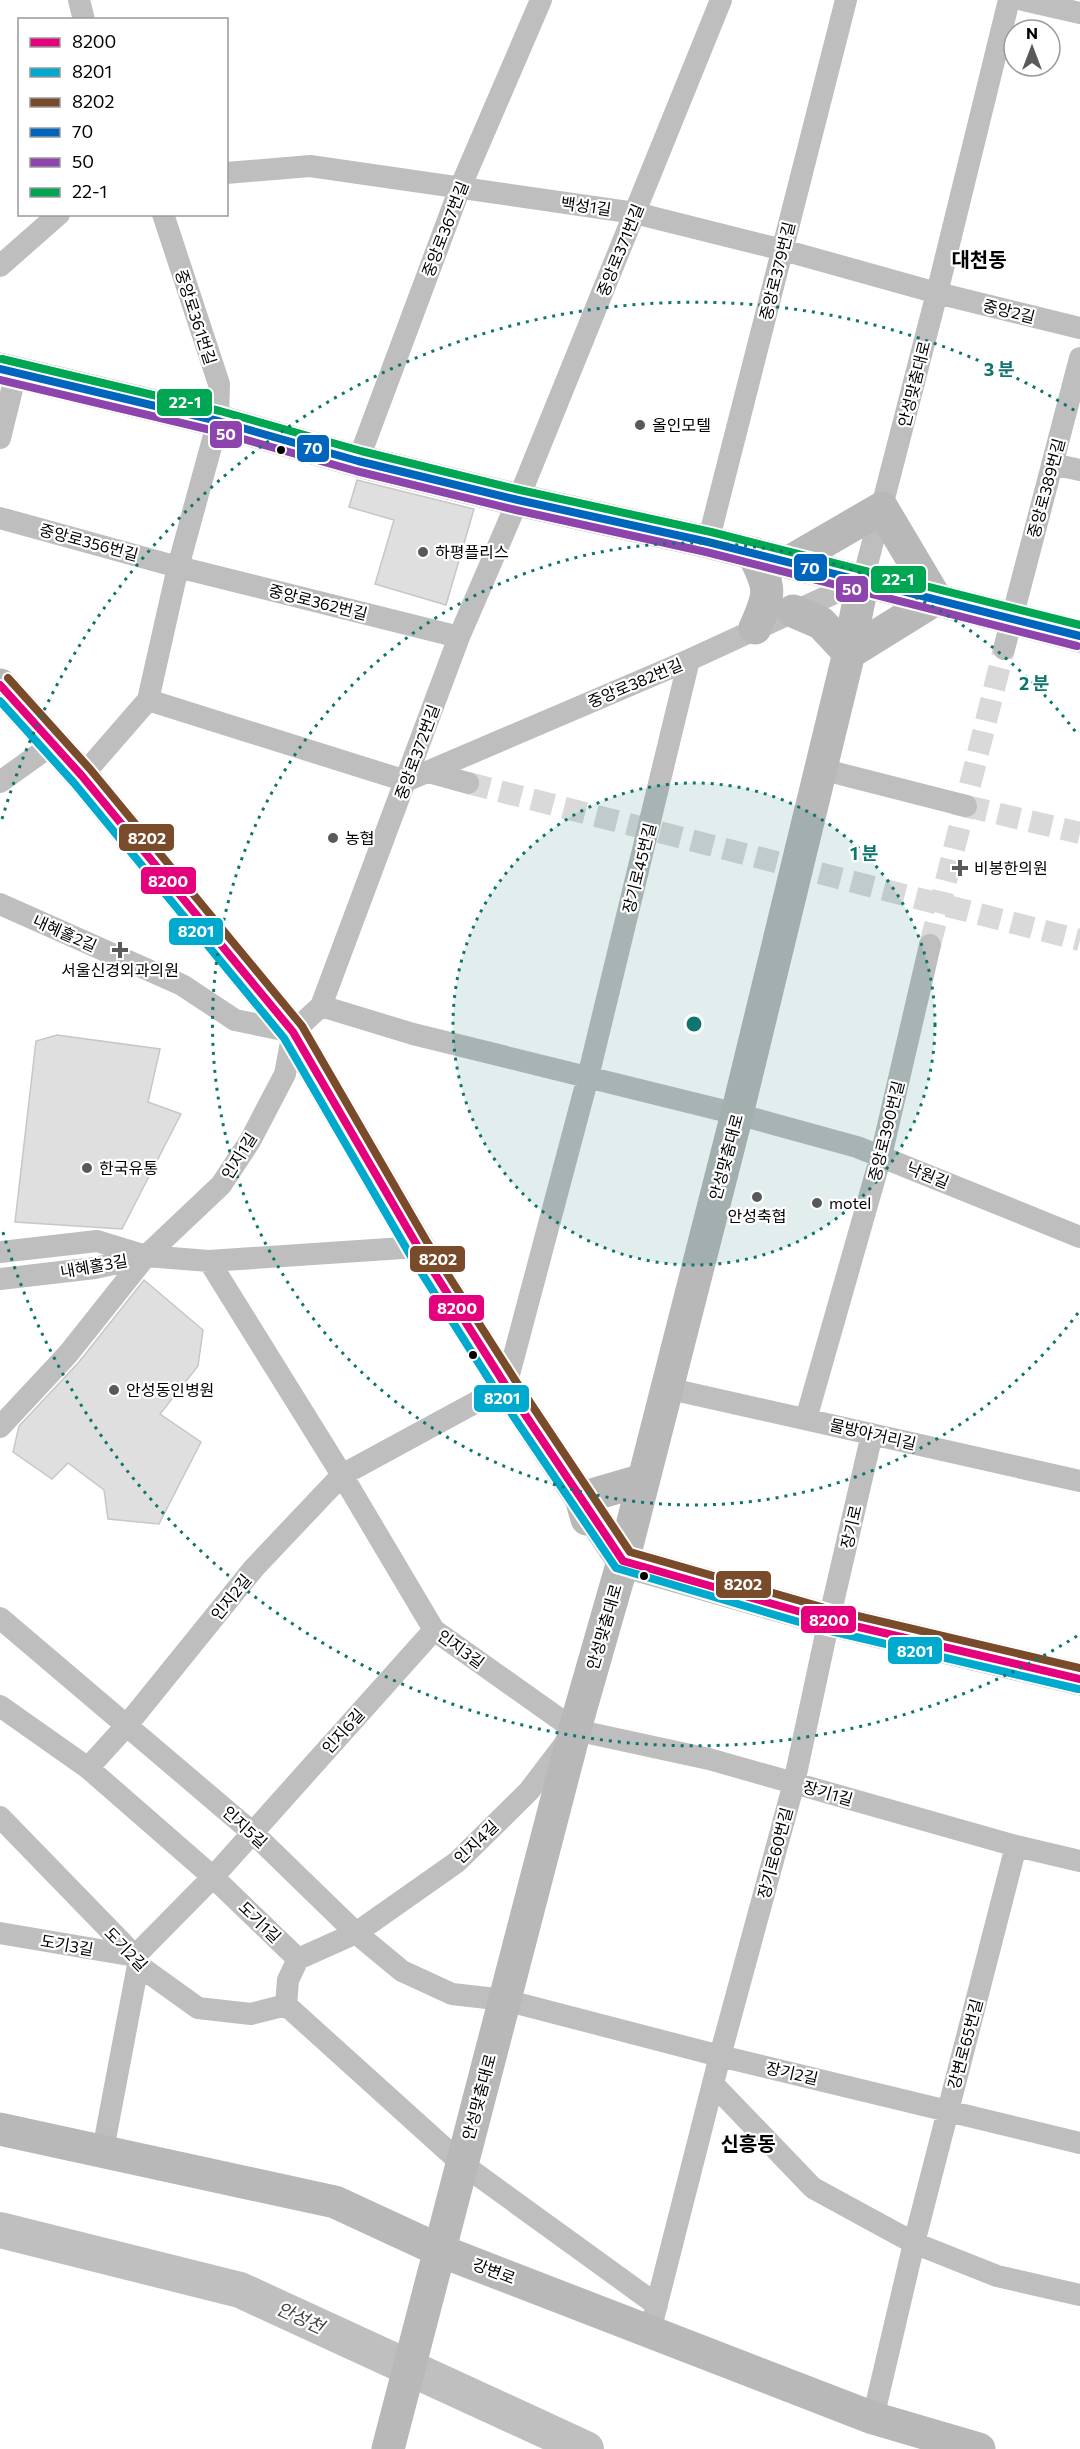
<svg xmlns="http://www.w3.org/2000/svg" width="1080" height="2449" font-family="Commissioner,'Noto Sans KR',sans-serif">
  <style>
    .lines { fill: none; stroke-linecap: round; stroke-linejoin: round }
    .river { stroke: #bfbfbf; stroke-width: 36 }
    .building { fill: #dfdfdf; stroke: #c7c7c7; stroke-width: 1.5 }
    .street-tunnel { stroke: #d9d9d9; stroke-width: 22; stroke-dasharray: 22 11; stroke-linecap: butt }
    .street { stroke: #bebebe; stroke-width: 22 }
    .secondary { stroke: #b8b8b8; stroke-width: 33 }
    .bus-1-casing { stroke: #fff; stroke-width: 12 }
    .bus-2-casing { stroke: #fff; stroke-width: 12 }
    .bus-3-casing { stroke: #fff; stroke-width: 12 }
    .bus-4-casing { stroke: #fff; stroke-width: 12 }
    .bus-5-casing { stroke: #fff; stroke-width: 12 }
    .bus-6-casing { stroke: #fff; stroke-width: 12 }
    .bus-1 { stroke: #e5007d; stroke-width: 8 }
    .bus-2 { stroke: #00a9ce; stroke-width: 8 }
    .bus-3 { stroke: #7a4b2a; stroke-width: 8 }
    .bus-4 { stroke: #0065bd; stroke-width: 8 }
    .bus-5 { stroke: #8e44ad; stroke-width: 8 }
    .bus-6 { stroke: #00a651; stroke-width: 8 }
    .ring { fill: none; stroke: #0f766e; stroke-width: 3; stroke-dasharray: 3 6 }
    .poi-dot { fill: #595959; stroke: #fff; stroke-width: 2 }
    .bus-dot { fill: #000; stroke: #fff; stroke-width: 2 }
    .labels { text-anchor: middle; stroke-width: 4.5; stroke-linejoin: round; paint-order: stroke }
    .street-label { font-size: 16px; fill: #000; stroke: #fff }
    .poi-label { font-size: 16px; fill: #000; stroke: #fff; text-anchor: start }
    .water-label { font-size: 18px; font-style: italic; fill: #444; stroke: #fff }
    .quarter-label { font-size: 20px; font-weight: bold; fill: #000; stroke: #fff }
    .centre { fill: #0f766e; stroke: #fff; stroke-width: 3 }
    .ring-label { font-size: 18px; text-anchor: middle; font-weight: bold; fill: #0f766e; stroke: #fff; stroke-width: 4.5; stroke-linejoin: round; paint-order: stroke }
    .line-badge { stroke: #fff; stroke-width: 2 }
    .badge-label { font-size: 16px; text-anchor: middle; font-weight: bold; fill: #fff }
  </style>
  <rect width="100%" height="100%" fill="#fff"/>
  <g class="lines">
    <path class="river" d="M0 2230 240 2290 586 2449"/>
  </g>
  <path class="building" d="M357 480 474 509 446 605 375 584 394 520 349 507Z
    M57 1035 160 1049 148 1102 181 1114 122 1229 15 1222 36 1041Z
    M144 1280 203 1330 198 1366 160 1414 201 1442 159 1524 108 1519 104 1490 68 1463 52 1479 13 1452 19 1426 79 1362Z"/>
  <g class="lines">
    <path class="street-tunnel" d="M468 783 1080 940
      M966 806 1080 833
      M930 945 1004 649"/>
    <path class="street" d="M79 0 84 20
      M1023 0 1080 13
      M226 173 310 166 635 213 783 250 937 293 1080 328
      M0 266 59 214
      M0 438 16 373
      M358 461 460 188 541 0
      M1052 464 1080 470
      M0 518 178 567 459 637
      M708 542 846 0
      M1004 649 1080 358
      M148 700 406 781 689 660 863 580 937 293 1009 0
      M821 769 966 806
      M428 772 468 783
      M82 776 148 700 178 567 218 421 219 384 163 214
      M0 782 53 744
      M0 904 182 985 235 1020 293 1032
      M321 1006 459 637 518 500 721 0
      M293 1032 321 1006 413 1034 737 1114 857 1147 1080 1237
      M0 1252 97 1241 146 1256 209 1261 418 1247
      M209 1261 342 1475 434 1630 575 1730 709 1759 1016 1846 1080 1861
      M0 1279 95 1268 145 1257
      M666 1388 1080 1481
      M806 1419 881 1156 930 945
      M0 1427 68 1354 146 1256 221 1185 250 1141 285 1074 293 1032
      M0 1618 253 1833 356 1933 402 1971 452 1994 505 2000 720 2056 1080 2143
      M0 1706 88 1768 213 1877 298 1959
      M88 1768 127 1725 254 1568 342 1475 506 1386 588 1077 689 660
      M0 1817 135 1956 138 1965 198 2008 251 2014 286 2005
      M0 1933 135 1956
      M135 1956 213 1877 434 1630
      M298 1959 288 1980 286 2005 461 2163 657 2305
      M298 1959 356 1933 457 1862 529 1791 567 1741
      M713 2084 813 2188 914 2243 997 2276 1080 2295
      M103 2150 138 1965
      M650 2331 720 2056 794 1783 829 1620 872 1434
      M873 2418 914 2243 1016 1846"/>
    <path class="secondary" d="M0 369 218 421 358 461 518 500 708 542 1080 636
      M753 553C771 589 771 592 755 628
      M789 562 882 508 936 599 849 653 821 623 793 611
      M0 685 82 776 293 1032 418 1247 506 1386 623 1561 829 1620 1080 1679
      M587 1519 581 1498 643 1480
      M0 2129 335 2202 441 2251 873 2418 979 2449
      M388 2449 578 1718 623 1561 737 1114 847 661 863 580"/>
    <defs>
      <path id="bus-1" d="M0 685 82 776 293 1032 418 1247 506 1386 623 1561 829 1620 1080 1679"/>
      <path id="bus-2" d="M0 701 74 783 284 1038 409 1253 497 1392 616 1568 826 1630 1078 1689"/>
      <path id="bus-3" d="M8 678 90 769 302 1026 427 1242 515 1380 630 1552 832 1610 1080 1668"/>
      <path id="bus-4" d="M0 369 218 421 358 461 518 500 708 542 1080 636"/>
      <path id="bus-5" d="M0 380 215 431 356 471 516 510 706 552 1077 646"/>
      <path id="bus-6" d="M2 359 220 411 361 451 520 490 711 532 1080 625"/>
    </defs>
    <use href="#bus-1" class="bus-1-casing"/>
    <use href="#bus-2" class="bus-2-casing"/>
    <use href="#bus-3" class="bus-3-casing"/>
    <use href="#bus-4" class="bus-4-casing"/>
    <use href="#bus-5" class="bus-5-casing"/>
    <use href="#bus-6" class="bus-6-casing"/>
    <use href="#bus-1" class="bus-1"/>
    <use href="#bus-2" class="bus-2"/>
    <use href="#bus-3" class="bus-3"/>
    <use href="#bus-4" class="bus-4"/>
    <use href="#bus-5" class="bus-5"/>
    <use href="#bus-6" class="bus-6"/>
  </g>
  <circle cx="694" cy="1024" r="241" fill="#0f766e" fill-opacity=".12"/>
  <g class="ring">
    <circle cx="694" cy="1024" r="241"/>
    <path d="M1078 1313A481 481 0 1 1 1078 735"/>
    <path d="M1077 1636A722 722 0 0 1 2 1229M2 819A722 722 0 0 1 1077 412"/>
  </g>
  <g class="poi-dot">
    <circle cx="640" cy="425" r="6"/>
    <circle cx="423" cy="552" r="6"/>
    <circle cx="333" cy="838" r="6"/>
    <path d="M957 859h6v6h6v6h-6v6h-6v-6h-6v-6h6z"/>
    <path d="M117 941h6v6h6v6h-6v6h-6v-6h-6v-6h6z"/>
    <circle cx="87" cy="1168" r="6"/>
    <circle cx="757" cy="1197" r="6"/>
    <circle cx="817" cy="1203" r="6"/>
    <circle cx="114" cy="1390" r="6"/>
  </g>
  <g class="bus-dot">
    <circle cx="281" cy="450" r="5"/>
    <circle cx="473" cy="1355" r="5"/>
    <circle cx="644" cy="1576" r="5"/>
  </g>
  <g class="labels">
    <g class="street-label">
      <text transform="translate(586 206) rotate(8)" y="6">백성1길</text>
      <text transform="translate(445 229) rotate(-69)" y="6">중앙로367번길</text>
      <text transform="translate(620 250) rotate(-68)" y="6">중앙로371번길</text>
      <text transform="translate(777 271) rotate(-76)" y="6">중앙로379번길</text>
      <text transform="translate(1009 311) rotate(14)" y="6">중앙2길</text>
      <text transform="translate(196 317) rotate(72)" y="6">중앙로361번길</text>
      <text transform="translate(914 384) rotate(-76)" y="6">안성맞춤대로</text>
      <text transform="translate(1046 488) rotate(-75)" y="6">중앙로389번길</text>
      <text transform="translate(89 542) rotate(15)" y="6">중앙로356번길</text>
      <text transform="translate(318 602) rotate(14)" y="6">중앙로362번길</text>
      <text transform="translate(635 683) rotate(-23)" y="6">중앙로382번길</text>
      <text transform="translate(417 752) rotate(-70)" y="6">중앙로372번길</text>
      <text transform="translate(639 868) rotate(-76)" y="6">장기로45번길</text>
      <text transform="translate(65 933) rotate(24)" y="6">내혜홀2길</text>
      <text transform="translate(886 1131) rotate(-76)" y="6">중앙로390번길</text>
      <text transform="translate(239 1156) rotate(-58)" y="6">인지1길</text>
      <text transform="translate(726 1157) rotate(-75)" y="6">안성맞춤대로</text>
      <text transform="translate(928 1175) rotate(22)" y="6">낙원길</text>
      <text transform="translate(94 1266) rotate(-10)" y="6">내혜홀3길</text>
      <text transform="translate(873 1434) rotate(13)" y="6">물방아거리길</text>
      <text transform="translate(851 1527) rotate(-77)" y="6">장기로</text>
      <text transform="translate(231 1597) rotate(-51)" y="6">인지2길</text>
      <text transform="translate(604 1627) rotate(-74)" y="6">안성맞춤대로</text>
      <text transform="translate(461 1649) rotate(36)" y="6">인지3길</text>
      <text transform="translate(343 1731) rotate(-48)" y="6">인지6길</text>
      <text transform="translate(828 1793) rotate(16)" y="6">장기1길</text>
      <text transform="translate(245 1827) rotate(42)" y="6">인지5길</text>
      <text transform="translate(476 1842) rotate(-44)" y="6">인지4길</text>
      <text transform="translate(775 1853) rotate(-75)" y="6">장기로60번길</text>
      <text transform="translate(260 1922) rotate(44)" y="6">도기1길</text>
      <text transform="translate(67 1945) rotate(10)" y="6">도기3길</text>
      <text transform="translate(126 1949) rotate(46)" y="6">도기2길</text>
      <text transform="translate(965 2044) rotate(-75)" y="6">강변로65번길</text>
      <text transform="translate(792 2073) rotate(13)" y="6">장기2길</text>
      <text transform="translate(479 2097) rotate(-75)" y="6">안성맞춤대로</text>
      <text transform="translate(494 2271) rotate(21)" y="6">강변로</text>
    </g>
    <g class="poi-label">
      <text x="652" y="431">올인모텔</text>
      <text x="435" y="558">하평플리스</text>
      <text x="345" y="844">농협</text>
      <text x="974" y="874">비봉한의원</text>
      <text x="120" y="976" text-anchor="middle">서울신경외과의원</text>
      <text x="99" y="1174">한국유통</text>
      <text x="829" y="1209">motel</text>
      <text x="757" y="1222" text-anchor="middle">안성축협</text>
      <text x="126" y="1396">안성동인병원</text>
    </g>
    <g class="water-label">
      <text transform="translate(300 2318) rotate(25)" y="6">안성천</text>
    </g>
    <g class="quarter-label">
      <text x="979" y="267">대천동</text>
      <text x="748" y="2151">신흥동</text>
    </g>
  </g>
  <circle cx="694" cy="1024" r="9" class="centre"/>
  <g class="ring-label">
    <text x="999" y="376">3 분</text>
    <text x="1034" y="690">2 분</text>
    <text x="864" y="860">1 분</text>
  </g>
  <g class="line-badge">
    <rect x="156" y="388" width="57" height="29" rx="6" fill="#00a651"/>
    <rect x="209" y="420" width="34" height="29" rx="6" fill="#8e44ad"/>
    <rect x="296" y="434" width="34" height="29" rx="6" fill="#0065bd"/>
    <rect x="793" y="553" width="35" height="29" rx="6" fill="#0065bd"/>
    <rect x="870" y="565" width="57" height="29" rx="6" fill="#00a651"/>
    <rect x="835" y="575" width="34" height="28" rx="6" fill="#8e44ad"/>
    <rect x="118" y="823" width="57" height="29" rx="6" fill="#7a4b2a"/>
    <rect x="140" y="866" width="57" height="29" rx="6" fill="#e5007d"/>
    <rect x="168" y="917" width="56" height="29" rx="6" fill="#00a9ce"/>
    <rect x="409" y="1245" width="57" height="28" rx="6" fill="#7a4b2a"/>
    <rect x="428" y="1294" width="57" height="28" rx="6" fill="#e5007d"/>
    <rect x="473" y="1384" width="57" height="29" rx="6" fill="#00a9ce"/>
    <rect x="715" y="1570" width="57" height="29" rx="6" fill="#7a4b2a"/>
    <rect x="800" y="1605" width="57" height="29" rx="6" fill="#e5007d"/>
    <rect x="887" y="1636" width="56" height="29" rx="6" fill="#00a9ce"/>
  </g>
  <g class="badge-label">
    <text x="185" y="408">22-1</text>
    <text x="226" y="440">50</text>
    <text x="313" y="454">70</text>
    <text x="810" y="574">70</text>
    <text x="898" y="585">22-1</text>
    <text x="852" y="595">50</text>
    <text x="147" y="844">8202</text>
    <text x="168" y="887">8200</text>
    <text x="196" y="937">8201</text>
    <text x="438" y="1265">8202</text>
    <text x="457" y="1314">8200</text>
    <text x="502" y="1404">8201</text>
    <text x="743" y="1590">8202</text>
    <text x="829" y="1626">8200</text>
    <text x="915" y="1657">8201</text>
  </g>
  <rect x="18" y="18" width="210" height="198" fill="#ffffff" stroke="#999999" stroke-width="1.5"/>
  <rect x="30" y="38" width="30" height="9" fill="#e5007d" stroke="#999999" stroke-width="1.5"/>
  <text x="72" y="48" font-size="18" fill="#000000">8200</text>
  <rect x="30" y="68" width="30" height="9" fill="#00a9ce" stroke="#999999" stroke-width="1.5"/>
  <text x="72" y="78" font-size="18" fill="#000000">8201</text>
  <rect x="30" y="98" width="30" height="9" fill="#7a4b2a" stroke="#999999" stroke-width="1.5"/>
  <text x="72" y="108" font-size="18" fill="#000000">8202</text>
  <rect x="30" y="128" width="30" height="9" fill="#0065bd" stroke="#999999" stroke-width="1.5"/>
  <text x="72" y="138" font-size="18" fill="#000000">70</text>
  <rect x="30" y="158" width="30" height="9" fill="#8e44ad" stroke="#999999" stroke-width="1.5"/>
  <text x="72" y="168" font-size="18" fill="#000000">50</text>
  <rect x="30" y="188" width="30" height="9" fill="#00a651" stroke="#999999" stroke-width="1.5"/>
  <text x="72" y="198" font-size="18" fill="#000000">22-1</text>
  <g transform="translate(1032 48)"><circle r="28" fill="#ffffff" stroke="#999999" stroke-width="1.5"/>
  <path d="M0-4.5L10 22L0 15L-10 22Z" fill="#595959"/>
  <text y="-9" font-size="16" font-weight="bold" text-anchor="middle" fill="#000000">N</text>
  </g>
</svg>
